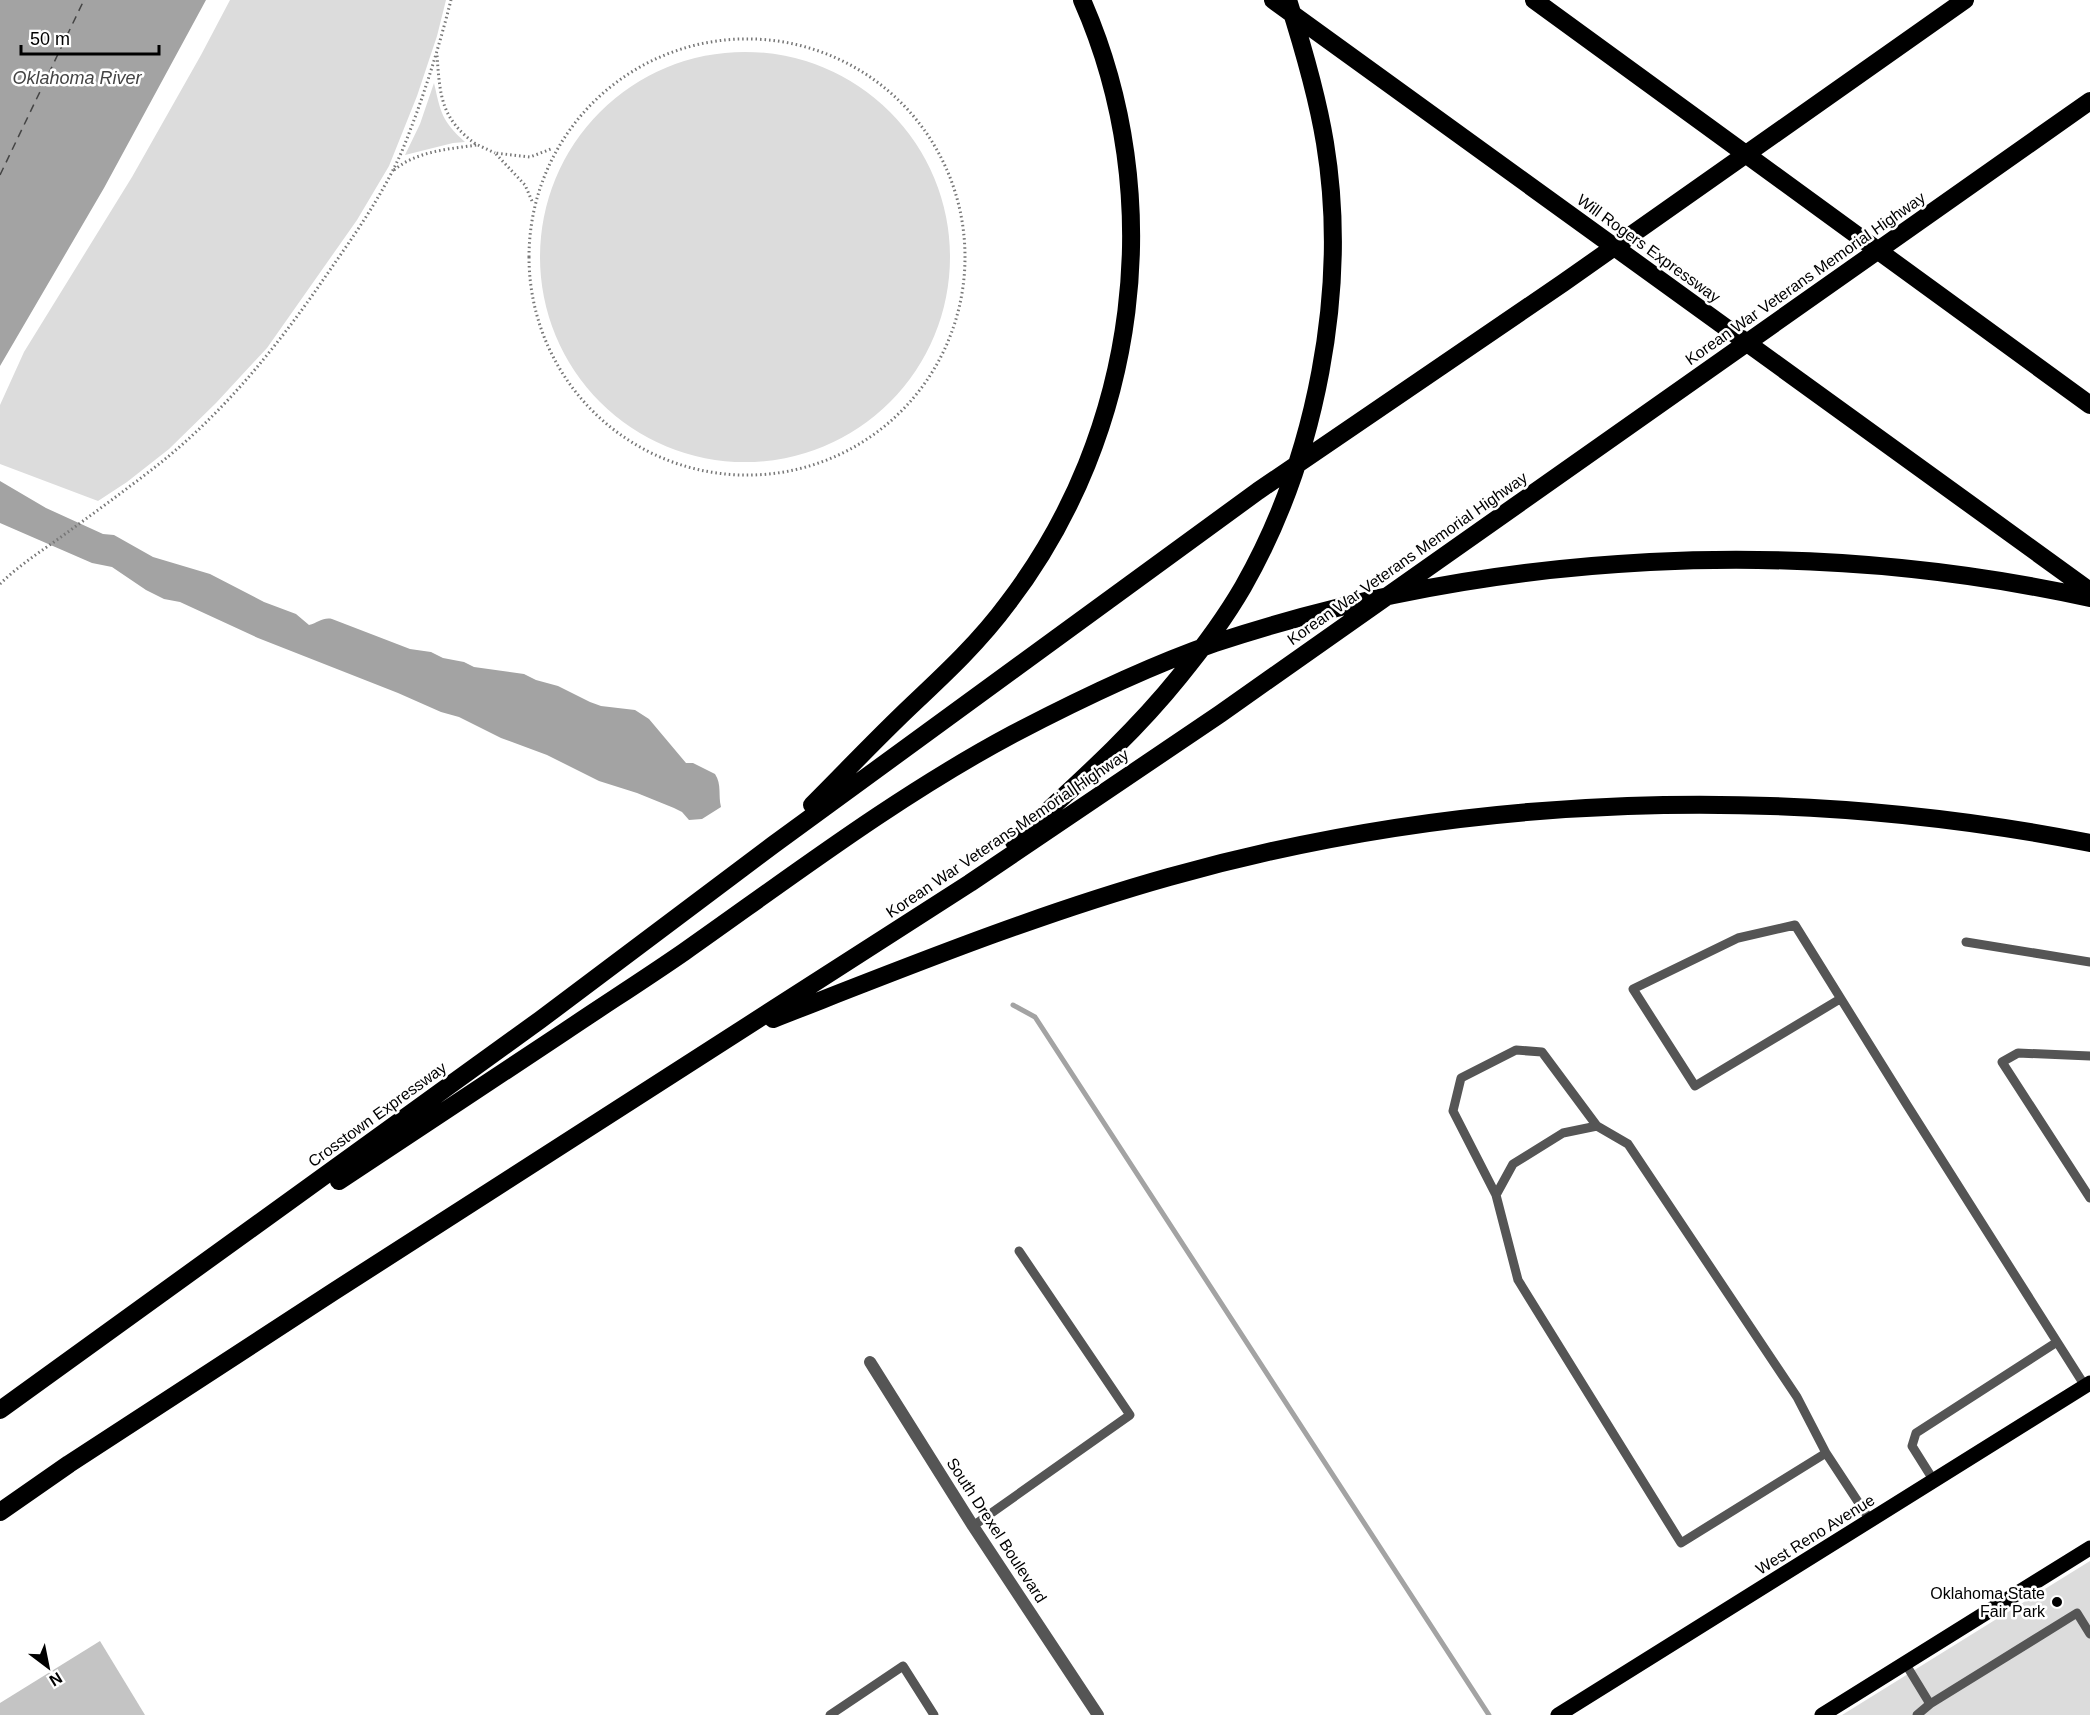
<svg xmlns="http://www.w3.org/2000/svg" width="2090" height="1715" font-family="Arial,sans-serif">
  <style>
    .green { fill: #dcdcdc }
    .water { fill: #a3a3a3 }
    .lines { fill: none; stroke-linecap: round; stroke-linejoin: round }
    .stream { stroke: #a3a3a3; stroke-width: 5 }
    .ferry { stroke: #444; stroke-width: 1.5; stroke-dasharray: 8 6; stroke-linecap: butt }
    .building { fill: #c4c4c4 }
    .path { stroke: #777; stroke-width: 3; stroke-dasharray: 1.5 3; stroke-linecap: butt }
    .service { stroke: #555; stroke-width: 9 }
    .minor { stroke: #555; stroke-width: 12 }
    .primary { stroke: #000; stroke-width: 15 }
    .motorway { stroke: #000; stroke-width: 18 }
    .poi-dot { fill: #000; stroke: #fff; stroke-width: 2 }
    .labels { text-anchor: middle; stroke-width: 5; stroke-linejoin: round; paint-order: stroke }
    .street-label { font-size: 16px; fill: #000; stroke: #fff }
    .poi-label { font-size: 16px; fill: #000; stroke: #fff; text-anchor: end }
    .water-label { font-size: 18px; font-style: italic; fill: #444; stroke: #fff }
  </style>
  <rect width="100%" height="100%" fill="#fff"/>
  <path class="green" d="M230 0H446L437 36 417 96 389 166 357 220 267 348 216 403 169 449 127 482 98 501 0 464V405L24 352 132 177 201 55Z
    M540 257a205 205 0 1 1 410 0a205 205 0 1 1-410 0Z
    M434 83C441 113 441 120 465 142L453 143 405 155 420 124Z
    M2090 1561V1715H1842Z"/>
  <path class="water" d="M0 0H206L104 188 0 366Z
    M0 481 46 508 103 534 114 535 153 557 210 574 264 602 296 614 309 625C318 623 323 617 332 619L410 649 431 652 443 658 464 662 474 667 524 674 536 680 558 686 590 702 601 706 635 710 649 719 686 763H693L715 774C722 785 718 795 721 807L702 819 689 820 682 812 674 808 637 793 599 781 547 755 501 738 459 717 441 712 398 693 258 638 180 602 164 599 146 590 112 567 92 563 0 523Z"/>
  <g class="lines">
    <path class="stream" d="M1013 1005 1035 1017 1489 1715"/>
    <path class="ferry" d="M0 175 84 0"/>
  </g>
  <path class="building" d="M100 1641 145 1715H0V1703Z"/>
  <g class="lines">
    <path class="path" d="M529 257a218 218 0 1 1 436 0a218 218 0 1 1-436 0Z
      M478 145 495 153
      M394 170C417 151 449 149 477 145 441 119 440 97 437 55
      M532 201 525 185 495 153 530 157 551 149
      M0 584C18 566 40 552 61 537 94 513 127 489 159 464 228 409 283 339 332 267 358 230 384 192 402 151 422 102 438 51 451 0"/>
    <path class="service" d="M1966 942 2090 962
      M1840 999 1695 1086 1633 989 1738 938 1795 925 1907 1105 2085 1386
      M2090 1056 2018 1053 2002 1062 2090 1198
      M1496 1195 1453 1111 1461 1078 1516 1050 1542 1052 1597 1126
      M1826 1453 1797 1397 1628 1144 1597 1126 1563 1133 1513 1164 1496 1195 1518 1280 1681 1543 1826 1453 1870 1520
      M1934 1481 1912 1446 1916 1433 2057 1342
      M973 1526 1130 1415 1019 1251
      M1905 1663 1930 1704 2077 1613 2090 1634
      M830 1715 903 1666 934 1715
      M1917 1715 1930 1704"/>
    <path class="minor" d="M870 1362 973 1526 1098 1715"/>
    <path class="primary" d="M1558 1715 2090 1383
      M1822 1715 2090 1548"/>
    <path class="motorway" d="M1273 0 2090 591
      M1534 0 2090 405
      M812 805C846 771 879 736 913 704 947 672 980 641 1008 603 1138 433 1169 197 1082 0
      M1014 842C1071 789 1130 738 1179 677 1202 649 1225 618 1243 587 1316 459 1349 289 1325 143 1317 94 1303 47 1288 0
      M773 1019C904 968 1034 915 1169 877 1467 793 1787 783 2090 843
      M339 1181C414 1131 489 1082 564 1032 604 1005 645 979 684 952 792 876 897 796 1013 734 1078 700 1146 667 1215 643 1496 550 1802 535 2090 598
      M0 1410 540 1020 773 845 1258 491 1563 283 1965 0
      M0 1512 69 1464 333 1292 970 883 1220 714 2090 101"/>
  </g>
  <circle class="poi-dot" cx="2057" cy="1602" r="6"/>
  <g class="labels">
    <g class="street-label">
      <text transform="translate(1649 248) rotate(36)" y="6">Will Rogers Expressway</text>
      <text transform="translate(1805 278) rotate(-35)" y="6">Korean War Veterans Memorial Highway</text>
      <text transform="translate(1407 558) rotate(-35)" y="6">Korean War Veterans Memorial Highway</text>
      <text transform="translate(1007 833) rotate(-34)" y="6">Korean War Veterans Memorial Highway</text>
      <text transform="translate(377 1114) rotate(-36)" y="6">Crosstown Expressway</text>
      <text transform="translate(997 1530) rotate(57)" y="6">South Drexel Boulevard</text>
      <text transform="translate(1815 1534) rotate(-32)" y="6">West Reno Avenue</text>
    </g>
    <g class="poi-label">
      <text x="2045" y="1599">Oklahoma State<tspan x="2045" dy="18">Fair Park</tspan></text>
    </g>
    <g class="water-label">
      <text x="77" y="84">Oklahoma River</text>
    </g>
  </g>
  <g transform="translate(48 1667) rotate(148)" stroke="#ffffff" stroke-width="4.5" paint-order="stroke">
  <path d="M0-4.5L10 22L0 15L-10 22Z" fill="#000000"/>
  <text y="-9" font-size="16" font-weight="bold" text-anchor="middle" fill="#000000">N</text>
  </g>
  <path d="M21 45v9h138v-9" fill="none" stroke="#000000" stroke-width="3"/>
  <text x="30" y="45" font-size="18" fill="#000000" stroke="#ffffff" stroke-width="4.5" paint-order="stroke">50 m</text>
</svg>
